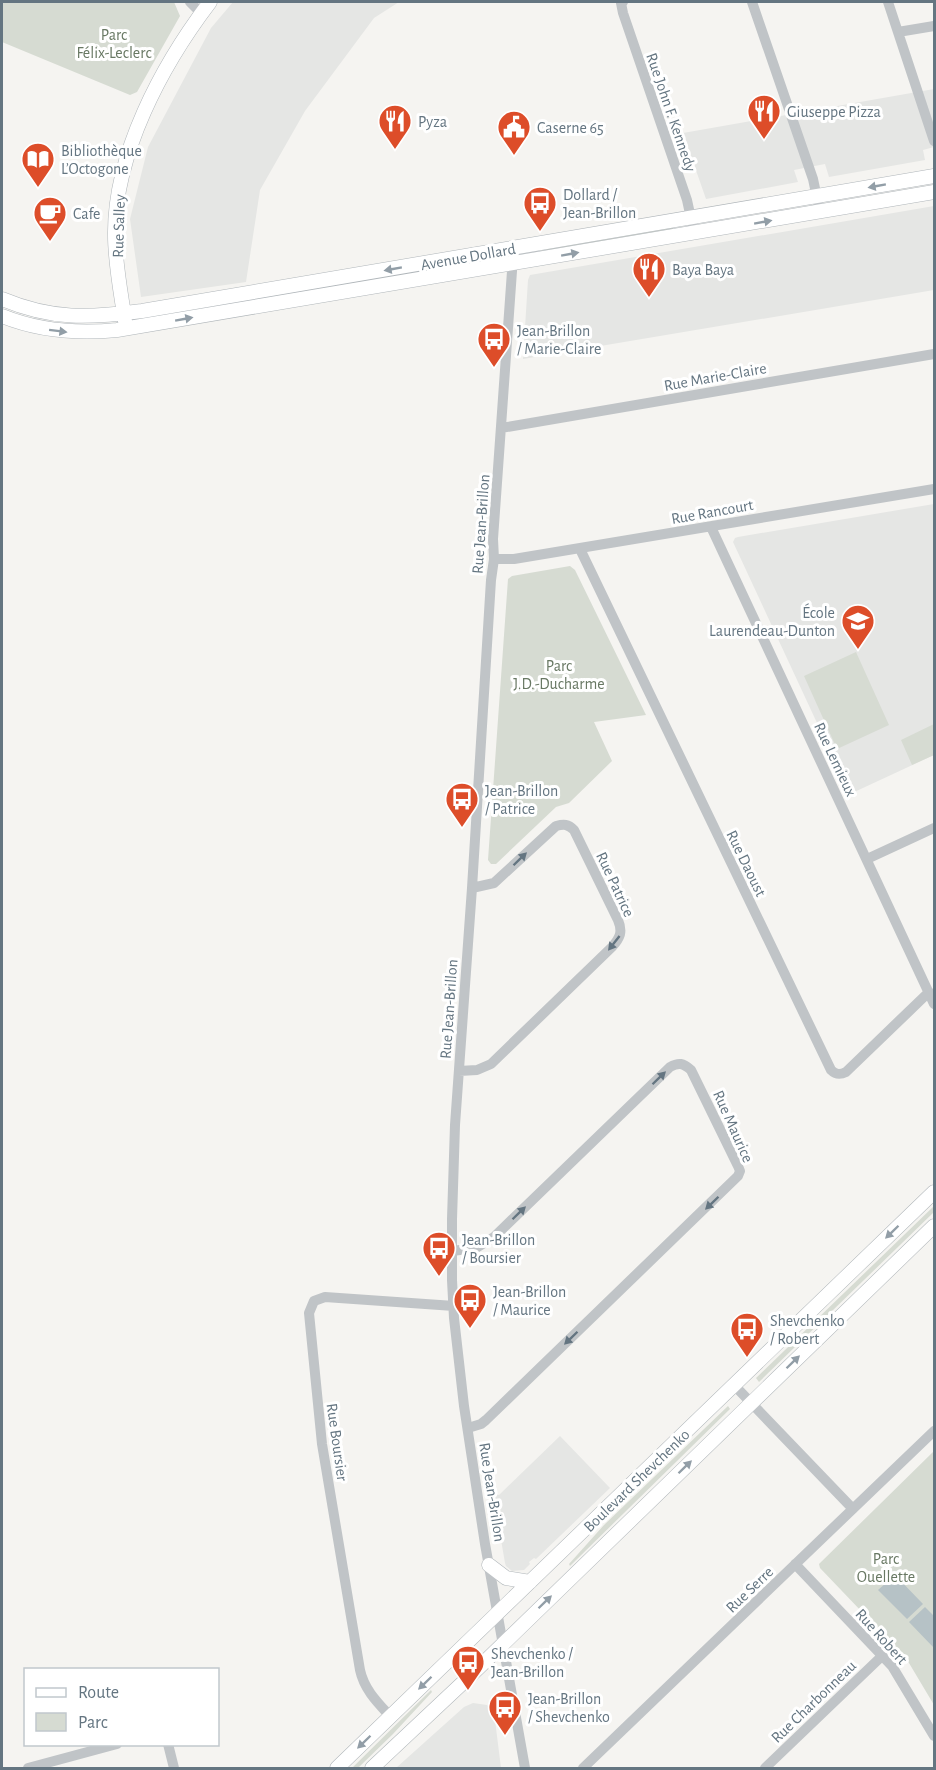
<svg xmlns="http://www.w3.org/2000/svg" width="936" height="1770" font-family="'Alegreya Sans',sans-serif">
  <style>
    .built { fill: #e5e6e4 }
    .green { fill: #d6dbd2 }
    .water { fill: #b6c2c6 }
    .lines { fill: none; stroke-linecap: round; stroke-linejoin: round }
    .secondary-casing { stroke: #b0b6ba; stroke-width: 15 }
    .street { stroke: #c0c4c7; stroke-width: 10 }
    .secondary { stroke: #fff; stroke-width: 14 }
    .oneway { fill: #929ea7 }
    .oneway2 { fill: #647581 }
    .labels { text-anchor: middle; stroke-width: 6; stroke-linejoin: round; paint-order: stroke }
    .park-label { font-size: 16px; fill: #687863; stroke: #fff }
    .poi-label { font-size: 16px; fill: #647581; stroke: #fff; text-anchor: start }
    .street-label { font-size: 16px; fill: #647581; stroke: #fff }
  </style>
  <rect width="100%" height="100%" fill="#f5f4f1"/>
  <path class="built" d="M233 2H399L374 18 305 111 260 190 246 282 141 297 130 219 148 147 211 28Z
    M934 89V147L923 150 925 160 829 177 825 164 794 170 798 182 706 199 683 133Z
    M934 206V290L523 359 528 280 530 275Z
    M934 504V755L850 794 733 542 735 538 738 537Z
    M560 1436 610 1488 536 1559 534 1558 529 1562 530 1564 524 1570 512 1571 506 1566 505 1563 493 1493 499 1495Z
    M473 1703 487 1705 494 1712 501 1768H396L464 1707Z"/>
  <path class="green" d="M2 2H174L180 16 137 92 130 95 2 42Z
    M673 227V231L538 252 560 245Z
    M570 566 575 570 646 715 594 722 612 761 569 803 556 807 496 864H491L488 860 508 579 512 576Z
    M856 652 889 725 837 749 804 676Z
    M934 724V755L912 765 901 740Z
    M934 1206V1212L759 1382 756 1378Z
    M728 1406 730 1409 570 1566 569 1564 604 1525Z
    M934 1451V1705L906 1658 820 1568 819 1564Z
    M431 1690 432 1692 393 1734 358 1768H352Z"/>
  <path class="water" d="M895 1575 923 1604 907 1619 878 1590Z
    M925 1607 934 1616V1648L909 1622Z"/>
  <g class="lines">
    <defs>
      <path id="secondary" d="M2 299C52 320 89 318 142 311L934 176
        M2 316C39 331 77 334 117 330L934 192
        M125 321C121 293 115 264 115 235 114 154 162 65 210 2
        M489 1565 506 1578 530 1582
        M337 1768 934 1192
        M372 1768 470 1676 934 1226"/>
    </defs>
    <use href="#secondary" class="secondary-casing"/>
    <path class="street" d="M190 2 201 13
      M623 2 621 3 623 13 687 200 692 223
      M752 2 813 179 820 212
      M888 2 934 141
      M898 32 934 26
      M513 257 493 539 494 559 491 580 472 888 455 1125 452 1219V1280L454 1318 464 1406 485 1544 525 1768
      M501 428 934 354
      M711 527 934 1004
      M580 549 831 1070C836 1075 840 1075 846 1072L929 992
      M494 559H514L934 489
      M867 859 934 828
      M459 1071 477 1070 491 1064 612 947C620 938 623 932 618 920L574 830C568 824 564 824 556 826L494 883 472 888
      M452 1251 476 1248 494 1237 670 1067C679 1062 683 1063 691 1070L738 1166 740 1171 738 1176 486 1420 481 1424 468 1428
      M734 1385 853 1509
      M795 1564 892 1666 934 1736
      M390 1716C377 1702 364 1689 360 1670L322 1444 309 1313 314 1301 325 1297 454 1306
      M168 1744 174 1768
      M28 1768 117 1744
      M583 1768 934 1431
      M765 1768 882 1656"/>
    <use href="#secondary" class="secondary"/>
  </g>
  <defs><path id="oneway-solid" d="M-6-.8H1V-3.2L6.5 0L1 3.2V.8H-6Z" transform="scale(1.5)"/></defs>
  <g class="oneway">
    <use href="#oneway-solid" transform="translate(877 186) rotate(170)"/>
    <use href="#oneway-solid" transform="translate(763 222) rotate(-10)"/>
    <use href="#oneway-solid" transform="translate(570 254) rotate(-10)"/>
    <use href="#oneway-solid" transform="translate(393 269) rotate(170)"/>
    <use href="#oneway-solid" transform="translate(184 319) rotate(-10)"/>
    <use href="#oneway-solid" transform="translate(58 331) rotate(7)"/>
    <use href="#oneway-solid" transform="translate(892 1232) rotate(136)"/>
    <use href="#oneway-solid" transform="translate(793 1362) rotate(-44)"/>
    <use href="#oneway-solid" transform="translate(685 1467) rotate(-44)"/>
    <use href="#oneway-solid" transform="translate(545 1602) rotate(-44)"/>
    <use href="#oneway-solid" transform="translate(425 1683) rotate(136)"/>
    <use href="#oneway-solid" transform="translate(364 1742) rotate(136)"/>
  </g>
  <g class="oneway2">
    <use href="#oneway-solid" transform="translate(520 859) rotate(-44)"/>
    <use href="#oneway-solid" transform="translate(614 943) rotate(128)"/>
    <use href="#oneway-solid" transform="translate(659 1078) rotate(-44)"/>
    <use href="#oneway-solid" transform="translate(712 1203) rotate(136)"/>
    <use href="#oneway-solid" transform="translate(519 1213) rotate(-44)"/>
    <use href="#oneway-solid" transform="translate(571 1338) rotate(136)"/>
  </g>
  <defs>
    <symbol id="restaurant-pin" viewBox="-11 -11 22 30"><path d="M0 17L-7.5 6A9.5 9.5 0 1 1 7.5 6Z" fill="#dd4d29" stroke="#fff"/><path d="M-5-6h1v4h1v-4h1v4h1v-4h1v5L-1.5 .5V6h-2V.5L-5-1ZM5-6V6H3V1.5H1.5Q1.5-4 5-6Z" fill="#fff"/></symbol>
    <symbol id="civic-pin" viewBox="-11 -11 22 30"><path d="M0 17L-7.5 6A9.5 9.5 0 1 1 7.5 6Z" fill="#dd4d29" stroke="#fff"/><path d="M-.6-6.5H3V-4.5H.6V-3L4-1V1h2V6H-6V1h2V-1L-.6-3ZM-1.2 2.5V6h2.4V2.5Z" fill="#fff"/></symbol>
    <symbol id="library-pin" viewBox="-11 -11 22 30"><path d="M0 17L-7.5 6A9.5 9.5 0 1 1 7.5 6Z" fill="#dd4d29" stroke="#fff"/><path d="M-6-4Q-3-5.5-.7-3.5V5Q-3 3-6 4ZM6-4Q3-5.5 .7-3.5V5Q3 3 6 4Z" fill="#fff"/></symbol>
    <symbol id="bus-pin" viewBox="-11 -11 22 30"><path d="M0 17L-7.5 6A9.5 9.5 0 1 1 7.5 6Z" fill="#dd4d29" stroke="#fff"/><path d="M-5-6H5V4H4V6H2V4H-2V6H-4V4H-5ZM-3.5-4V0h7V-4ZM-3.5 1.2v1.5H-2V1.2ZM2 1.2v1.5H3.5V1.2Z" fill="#fff"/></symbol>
    <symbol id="cafe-pin" viewBox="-11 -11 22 30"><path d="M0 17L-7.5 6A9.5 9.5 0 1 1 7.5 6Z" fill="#dd4d29" stroke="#fff"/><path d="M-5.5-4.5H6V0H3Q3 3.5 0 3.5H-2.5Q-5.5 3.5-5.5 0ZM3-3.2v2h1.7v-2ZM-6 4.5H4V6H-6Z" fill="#fff"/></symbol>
    <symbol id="school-pin" viewBox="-11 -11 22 30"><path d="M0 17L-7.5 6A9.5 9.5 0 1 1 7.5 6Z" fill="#dd4d29" stroke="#fff"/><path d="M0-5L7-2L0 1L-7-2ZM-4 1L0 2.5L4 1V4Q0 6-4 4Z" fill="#fff"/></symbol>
  </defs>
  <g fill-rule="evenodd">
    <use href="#restaurant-pin" x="745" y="92" width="38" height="52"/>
    <use href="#restaurant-pin" x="376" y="102" width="38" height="52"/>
    <use href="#civic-pin" x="495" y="108" width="38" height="52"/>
    <use href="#library-pin" x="19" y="140" width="38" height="52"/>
    <use href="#bus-pin" x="521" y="184" width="38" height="52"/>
    <use href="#cafe-pin" x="31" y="194" width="38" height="52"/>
    <use href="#restaurant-pin" x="630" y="250" width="38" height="52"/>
    <use href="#bus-pin" x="475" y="320" width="38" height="52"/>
    <use href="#school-pin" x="839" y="602" width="38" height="52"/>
    <use href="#bus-pin" x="443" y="780" width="38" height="52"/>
    <use href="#bus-pin" x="420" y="1229" width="38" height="52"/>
    <use href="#bus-pin" x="451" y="1281" width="38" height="52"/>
    <use href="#bus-pin" x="728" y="1310" width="38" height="52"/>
    <use href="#bus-pin" x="449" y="1643" width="38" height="52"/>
    <use href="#bus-pin" x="486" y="1688" width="38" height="52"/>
  </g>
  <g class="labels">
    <g class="park-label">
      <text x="114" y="40">Parc<tspan x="114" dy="18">Félix-Leclerc</tspan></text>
      <text x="559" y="671">Parc<tspan x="559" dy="18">J.D.-Ducharme</tspan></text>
      <text x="886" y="1564">Parc<tspan x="886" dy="18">Ouellette</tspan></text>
    </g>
    <g class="poi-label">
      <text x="787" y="117">Giuseppe Pizza</text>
      <text x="418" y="127">Pyza</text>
      <text x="537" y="133">Caserne 65</text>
      <text x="61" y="156">Bibliothèque<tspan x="61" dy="18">L’Octogone</tspan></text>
      <text x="563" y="200">Dollard /<tspan x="563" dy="18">Jean-Brillon</tspan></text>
      <text x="73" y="219">Cafe</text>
      <text x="672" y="275">Baya Baya</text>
      <text x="517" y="336">Jean-Brillon<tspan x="517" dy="18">/ Marie-Claire</tspan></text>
      <text x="835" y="618" text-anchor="end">École<tspan x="835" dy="18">Laurendeau-Dunton</tspan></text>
      <text x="485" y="796">Jean-Brillon<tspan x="485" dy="18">/ Patrice</tspan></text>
      <text x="462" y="1245">Jean-Brillon<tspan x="462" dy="18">/ Boursier</tspan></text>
      <text x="493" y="1297">Jean-Brillon<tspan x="493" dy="18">/ Maurice</tspan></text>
      <text x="770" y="1326">Shevchenko<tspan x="770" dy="18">/ Robert</tspan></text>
      <text x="491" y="1659">Shevchenko /<tspan x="491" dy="18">Jean-Brillon</tspan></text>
      <text x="528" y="1704">Jean-Brillon<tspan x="528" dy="18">/ Shevchenko</tspan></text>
    </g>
    <g class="street-label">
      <text transform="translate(672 112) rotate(71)" y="6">Rue John F. Kennedy</text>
      <text transform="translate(118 226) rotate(-88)" y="6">Rue Salley</text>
      <text transform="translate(468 256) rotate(-10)" y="6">Avenue Dollard</text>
      <text transform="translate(715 376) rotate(-10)" y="6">Rue Marie-Claire</text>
      <text transform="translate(712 511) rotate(-10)" y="6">Rue Rancourt</text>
      <text transform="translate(480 524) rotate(-86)" y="6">Rue Jean-Brillon</text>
      <text transform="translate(836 759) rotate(65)" y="6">Rue Lemieux</text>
      <text transform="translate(747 863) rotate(64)" y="6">Rue Daoust</text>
      <text transform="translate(616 884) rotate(65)" y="6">Rue Patrice</text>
      <text transform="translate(448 1009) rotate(-86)" y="6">Rue Jean-Brillon</text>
      <text transform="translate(734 1126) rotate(66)" y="6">Rue Maurice</text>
      <text transform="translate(338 1442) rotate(82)" y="6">Rue Boursier</text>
      <text transform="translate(636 1480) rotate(-44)" y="6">Boulevard Shevchenko</text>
      <text transform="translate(493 1492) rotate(81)" y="6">Rue Jean-Brillon</text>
      <text transform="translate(749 1589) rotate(-44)" y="6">Rue Serre</text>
      <text transform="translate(882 1636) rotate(48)" y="6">Rue Robert</text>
      <text transform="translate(813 1701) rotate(-44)" y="6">Rue Charbonneau</text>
    </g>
  </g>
  <rect width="936" height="1770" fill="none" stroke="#647581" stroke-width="6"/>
  <rect x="24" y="1668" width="195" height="78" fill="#ffffff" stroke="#c1c8cd" stroke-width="1.5"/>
  <rect x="36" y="1688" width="30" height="9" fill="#ffffff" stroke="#c1c8cd" stroke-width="1.5"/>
  <text x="78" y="1698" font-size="18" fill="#647581">Route</text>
  <rect x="36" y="1713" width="30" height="18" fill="#d6dbd2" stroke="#c1c8cd" stroke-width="1.5"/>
  <text x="78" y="1728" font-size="18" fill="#647581">Parc</text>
</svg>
